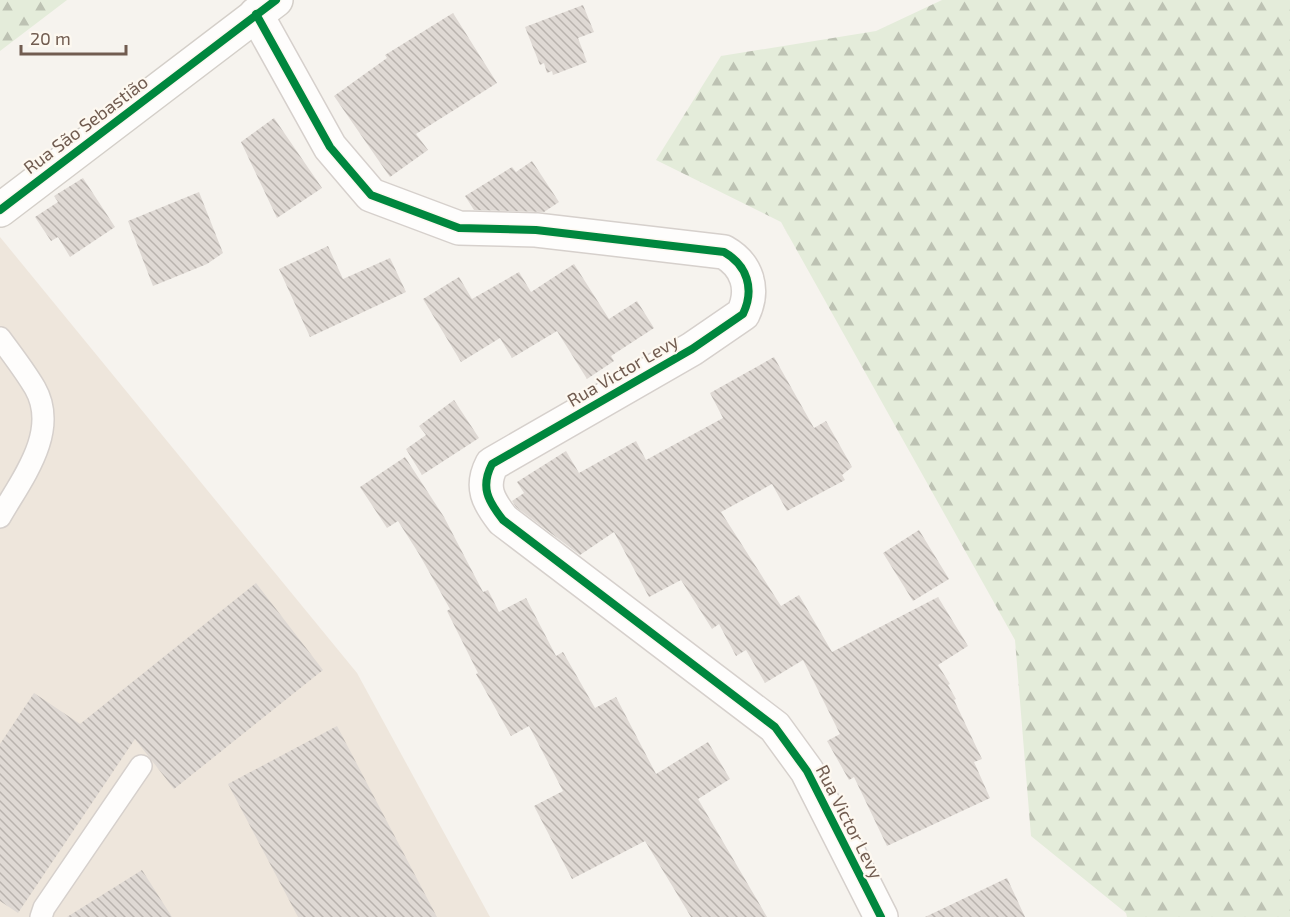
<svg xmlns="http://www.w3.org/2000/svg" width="1290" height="917" font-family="'Exo 2',sans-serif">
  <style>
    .residential { fill: #eee6dc }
    .forest { fill: url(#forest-firs) }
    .building { fill: url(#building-back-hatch) }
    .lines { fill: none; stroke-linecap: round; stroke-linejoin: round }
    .lane-casing { stroke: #d6d0cc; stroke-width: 24 }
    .street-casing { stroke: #d6d0cc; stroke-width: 36 }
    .secondary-casing { stroke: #d4cfc9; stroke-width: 36 }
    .lane { stroke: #fefdfc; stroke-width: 21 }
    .street { stroke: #fefdfc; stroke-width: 33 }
    .secondary { stroke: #fefdfc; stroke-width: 33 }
    .cycleway-casing { stroke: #fdf8f0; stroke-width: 11 }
    .cycleway { stroke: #00873e; stroke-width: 8 }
    .labels { text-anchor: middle; stroke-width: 4.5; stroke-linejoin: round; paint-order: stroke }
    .street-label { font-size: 18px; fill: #715c50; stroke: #fdf8f0 }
  </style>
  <defs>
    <pattern id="forest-firs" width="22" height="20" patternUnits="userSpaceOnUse" patternTransform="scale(1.5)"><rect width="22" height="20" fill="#e4ecda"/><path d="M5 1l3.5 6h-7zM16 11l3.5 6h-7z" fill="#bdc2b3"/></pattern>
    <pattern id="building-back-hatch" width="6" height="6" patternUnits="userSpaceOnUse" patternTransform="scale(1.5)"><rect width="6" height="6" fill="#dfd9d4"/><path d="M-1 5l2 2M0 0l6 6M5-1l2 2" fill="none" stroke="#b9b3ae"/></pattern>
  </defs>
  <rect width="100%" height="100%" fill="#f6f3ee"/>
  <path class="residential" d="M0 237 357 673 490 917H0Z"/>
  <path class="forest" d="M0 0H67L0 51Z
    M942 0H1290V917H1127L1126 913 1031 836 1015 640 781 222 656 160 721 56 876 31Z"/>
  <path class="building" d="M583 5 594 32 578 38 587 62 553 75 552 71 547 73 544 63 540 65 525 27Z
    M453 13 497 83 416 134 428 150 390 177 334 96 387 58 385 55Z
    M274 118 322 188 277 218 241 142Z
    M532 161 559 202 544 212 474 210 465 196 512 167 516 172Z
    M83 178 115 227 70 257 58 237 51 241 35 217 58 202 54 196Z
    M199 192 223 253 207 264 153 286 128 221Z
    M328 246 343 279 390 258 406 292 310 337 279 269Z
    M574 264 609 319 637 301 654 328 611 356 614 361 587 379 557 331 512 358 500 338 461 362 423 299 459 277 472 299 519 272 531 292Z
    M774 357 814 428 826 421 852 467 842 475 845 480 787 511 772 484 721 512 781 606 799 595 832 652 938 597 968 646 938 665 950 684 948 685 956 699 954 700 982 759 974 762 990 798 887 846 854 777 849 780 827 741 840 734 803 660 765 683 746 650 736 656 719 624 712 629 681 580 649 597 614 532 580 555 516 507 512 501 524 493 517 482 566 451 579 473 636 441 646 460 723 418 710 393Z
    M454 400 479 438 422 475 406 449 426 435 419 426Z
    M405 457 444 517 483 592 488 590 499 612 526 598 556 656 563 652 595 708 616 697 656 774 708 742 730 779 698 799 767 917H691L645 841 572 879 534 806 563 791 529 726 511 736 476 674 478 673 447 611 450 609 419 554 398 521 387 528 360 487Z
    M919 530 949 579 913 601 883 553Z
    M256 583 323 670 174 789 135 739 18 913 0 901V744L34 693 80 724Z
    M337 726 437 917H298L228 784Z
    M142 870 172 917H67Z
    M1007 878 1025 917H925Z"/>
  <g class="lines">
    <defs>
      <path id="lane" d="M0 338C12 354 25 371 35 388 60 432 21 480 0 517
        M41 917 44 908 141 766"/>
      <path id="street" d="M256 14 330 147 371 195 459 228 536 230 724 252C747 265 755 289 743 314L692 349 492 464C480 487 488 501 503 520L775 727 807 771 881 917"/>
      <path id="secondary" d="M0 210 276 0"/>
    </defs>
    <use href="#lane" class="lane-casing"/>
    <use href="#street" class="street-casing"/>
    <use href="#secondary" class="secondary-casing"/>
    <use href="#lane" class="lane"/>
    <use href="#street" class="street"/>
    <use href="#secondary" class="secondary"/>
    <defs>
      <path id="cycleway" d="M256 14 330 147 371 195 459 228 536 230 724 252C747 265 755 289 743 314L692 349 492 464C480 487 488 501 503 520L775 727 807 771 881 917
        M0 210 276 0"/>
    </defs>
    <use href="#cycleway" class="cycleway-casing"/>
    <use href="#cycleway" class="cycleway"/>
  </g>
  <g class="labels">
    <g class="street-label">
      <text transform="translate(86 125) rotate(-37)" y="6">Rua São Sebastião</text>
      <text transform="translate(623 371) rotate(-30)" y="6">Rua Victor Levy</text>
      <text transform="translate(849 822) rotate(63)" y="6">Rua Victor Levy</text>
    </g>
  </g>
  <path d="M21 45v9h105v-9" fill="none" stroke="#715c50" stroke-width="3"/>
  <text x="30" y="45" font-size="18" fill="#715c50" stroke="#fdf8f0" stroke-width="4.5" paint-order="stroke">20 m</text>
</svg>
